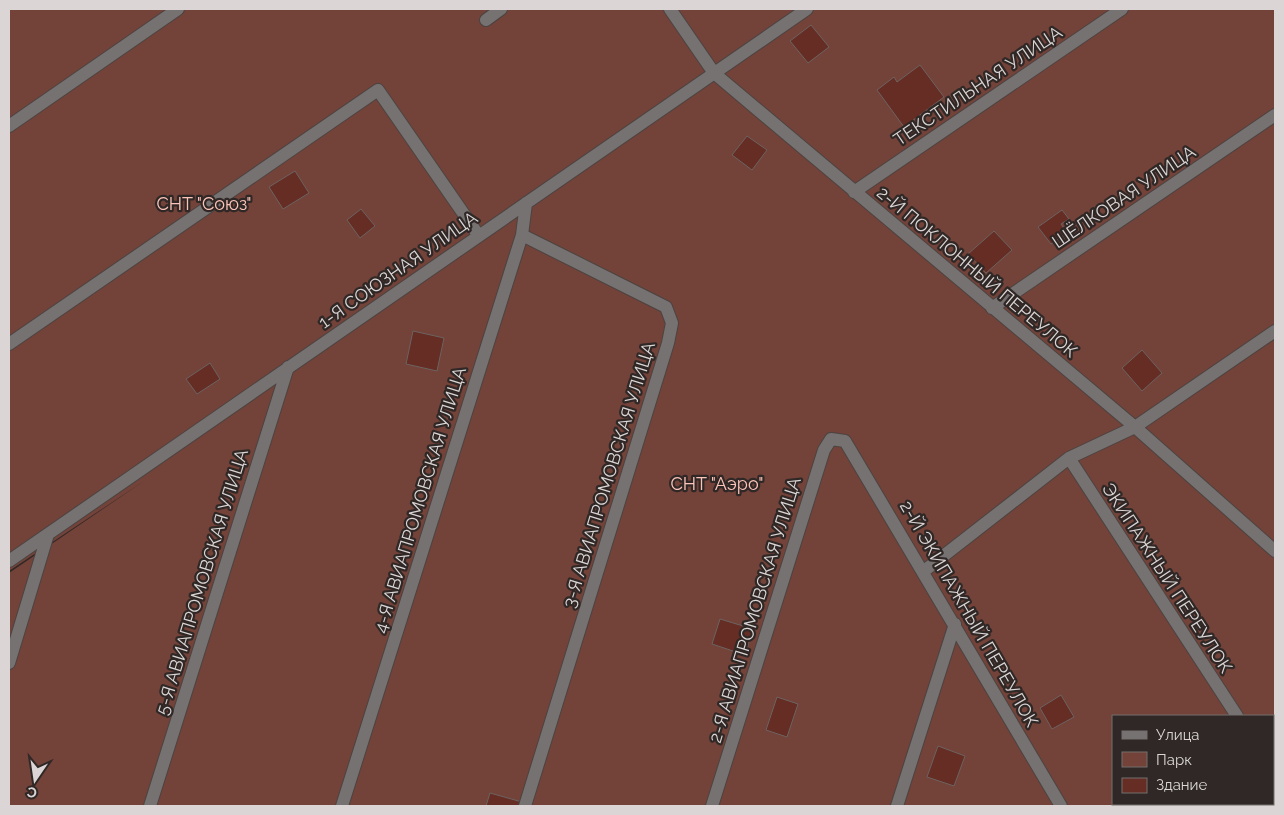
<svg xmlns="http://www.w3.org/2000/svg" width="1284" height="815" font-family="Raleway,sans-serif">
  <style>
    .green { fill: #734239; fill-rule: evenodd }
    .building { fill: #652d23; stroke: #6c6361 }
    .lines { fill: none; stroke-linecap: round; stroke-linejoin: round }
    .minor-casing { stroke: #4b4442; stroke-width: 14 }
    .minor { stroke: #777272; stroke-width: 12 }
    .labels { text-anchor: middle; stroke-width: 4.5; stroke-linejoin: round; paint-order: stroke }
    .street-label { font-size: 18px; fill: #dbd6d5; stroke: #2f2826 }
    .park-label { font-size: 18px; fill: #fcc3b8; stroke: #2f2826 }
  </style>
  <rect width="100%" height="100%" fill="#2f2826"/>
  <path class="green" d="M9 9H1275V806H9V573L144 481 9 571ZM1113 716H1273V804H1113Z"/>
  <path class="building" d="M811 25 829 47 808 63 790 41Z
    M920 65 944 97 904 127 877 90 894 77 897 82Z
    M747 136 767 150 752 170 732 155Z
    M295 171 309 193 283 209 269 187Z
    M361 209 375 226 360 238 347 220Z
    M1062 210 1069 219 1061 224 1067 233 1051 244 1038 227Z
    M994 231 1012 250 986 273 968 254Z
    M413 331 444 338 437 371 406 364Z
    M1142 350 1162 373 1142 391 1122 368Z
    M210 363 220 379 197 394 186 379Z
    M720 619 753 629 745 655 712 644Z
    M1061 695 1074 717 1052 729 1040 708Z
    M777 697 798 704 787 737 766 730Z
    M938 746 965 756 954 786 927 777Z
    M490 793 522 802 521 806H486Z"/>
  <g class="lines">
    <defs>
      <path id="minor" d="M670 9 714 73 1135 427 1275 551
        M486 20 501 9
        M9 126 178 9
        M854 192 1122 9
        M522 235 666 307 672 323 668 343 525 806
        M992 308 1275 115
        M9 344 378 90 479 236
        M1069 458 1237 716
        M9 561 807 9
        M924 571 1069 458 1135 427 1275 331
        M9 663 48 534
        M1273 772 1275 776
        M150 806 288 367
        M342 806 522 235 526 203
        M712 806 824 450 831 439 845 441 1061 806
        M897 806 955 624"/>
    </defs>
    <use href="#minor" class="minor-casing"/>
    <use href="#minor" class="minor"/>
  </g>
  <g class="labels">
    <g class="street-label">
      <text transform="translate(978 86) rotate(-34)" y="6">ТЕКСТИЛЬНАЯ УЛИЦА</text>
      <text transform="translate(1124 197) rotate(-34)" y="6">ШЁЛКОВАЯ УЛИЦА</text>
      <text transform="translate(398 270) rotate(-35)" y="6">1-Я СОЮЗНАЯ УЛИЦА</text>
      <text transform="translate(977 272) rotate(40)" y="6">2-Й ПОКЛОННЫЙ ПЕРЕУЛОК</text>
      <text transform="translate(609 475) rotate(-73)" y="6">3-Я АВИАПРОМОВСКАЯ УЛИЦА</text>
      <text transform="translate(420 500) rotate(-73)" y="6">4-Я АВИАПРОМОВСКАЯ УЛИЦА</text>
      <text transform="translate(1167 578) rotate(57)" y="6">ЭКИПАЖНЫЙ ПЕРЕУЛОК</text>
      <text transform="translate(202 582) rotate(-73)" y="6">5-Я АВИАПРОМОВСКАЯ УЛИЦА</text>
      <text transform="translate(755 610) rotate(-73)" y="6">2-Я АВИАПРОМОВСКАЯ УЛИЦА</text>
      <text transform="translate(969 614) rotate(60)" y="6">2-Й ЭКИПАЖНЫЙ ПЕРЕУЛОК</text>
    </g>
    <g class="park-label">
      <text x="204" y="210">СНТ "Союз"</text>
      <text x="717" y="490">СНТ "Аэро"</text>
    </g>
  </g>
  <rect width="1284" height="815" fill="none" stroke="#dbd6d5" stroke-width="20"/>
  <rect x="1112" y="715" width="162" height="90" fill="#2f2826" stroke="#746e6c"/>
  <rect x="1122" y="731" width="25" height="8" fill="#777272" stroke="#746e6c"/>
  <text x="1156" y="740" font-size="15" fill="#dbd6d5">Улица</text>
  <rect x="1122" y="752" width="25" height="15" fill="#734239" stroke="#746e6c"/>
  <text x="1156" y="765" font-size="15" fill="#dbd6d5">Парк</text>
  <rect x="1122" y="778" width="25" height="15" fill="#652d23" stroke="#746e6c"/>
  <text x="1156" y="790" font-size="15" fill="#dbd6d5">Здание</text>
  <g transform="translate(35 780) rotate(193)" stroke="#2f2826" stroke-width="4" paint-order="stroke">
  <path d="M0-4L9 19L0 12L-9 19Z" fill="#dbd6d5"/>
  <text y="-8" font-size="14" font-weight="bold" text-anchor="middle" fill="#dbd6d5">С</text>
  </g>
</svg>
